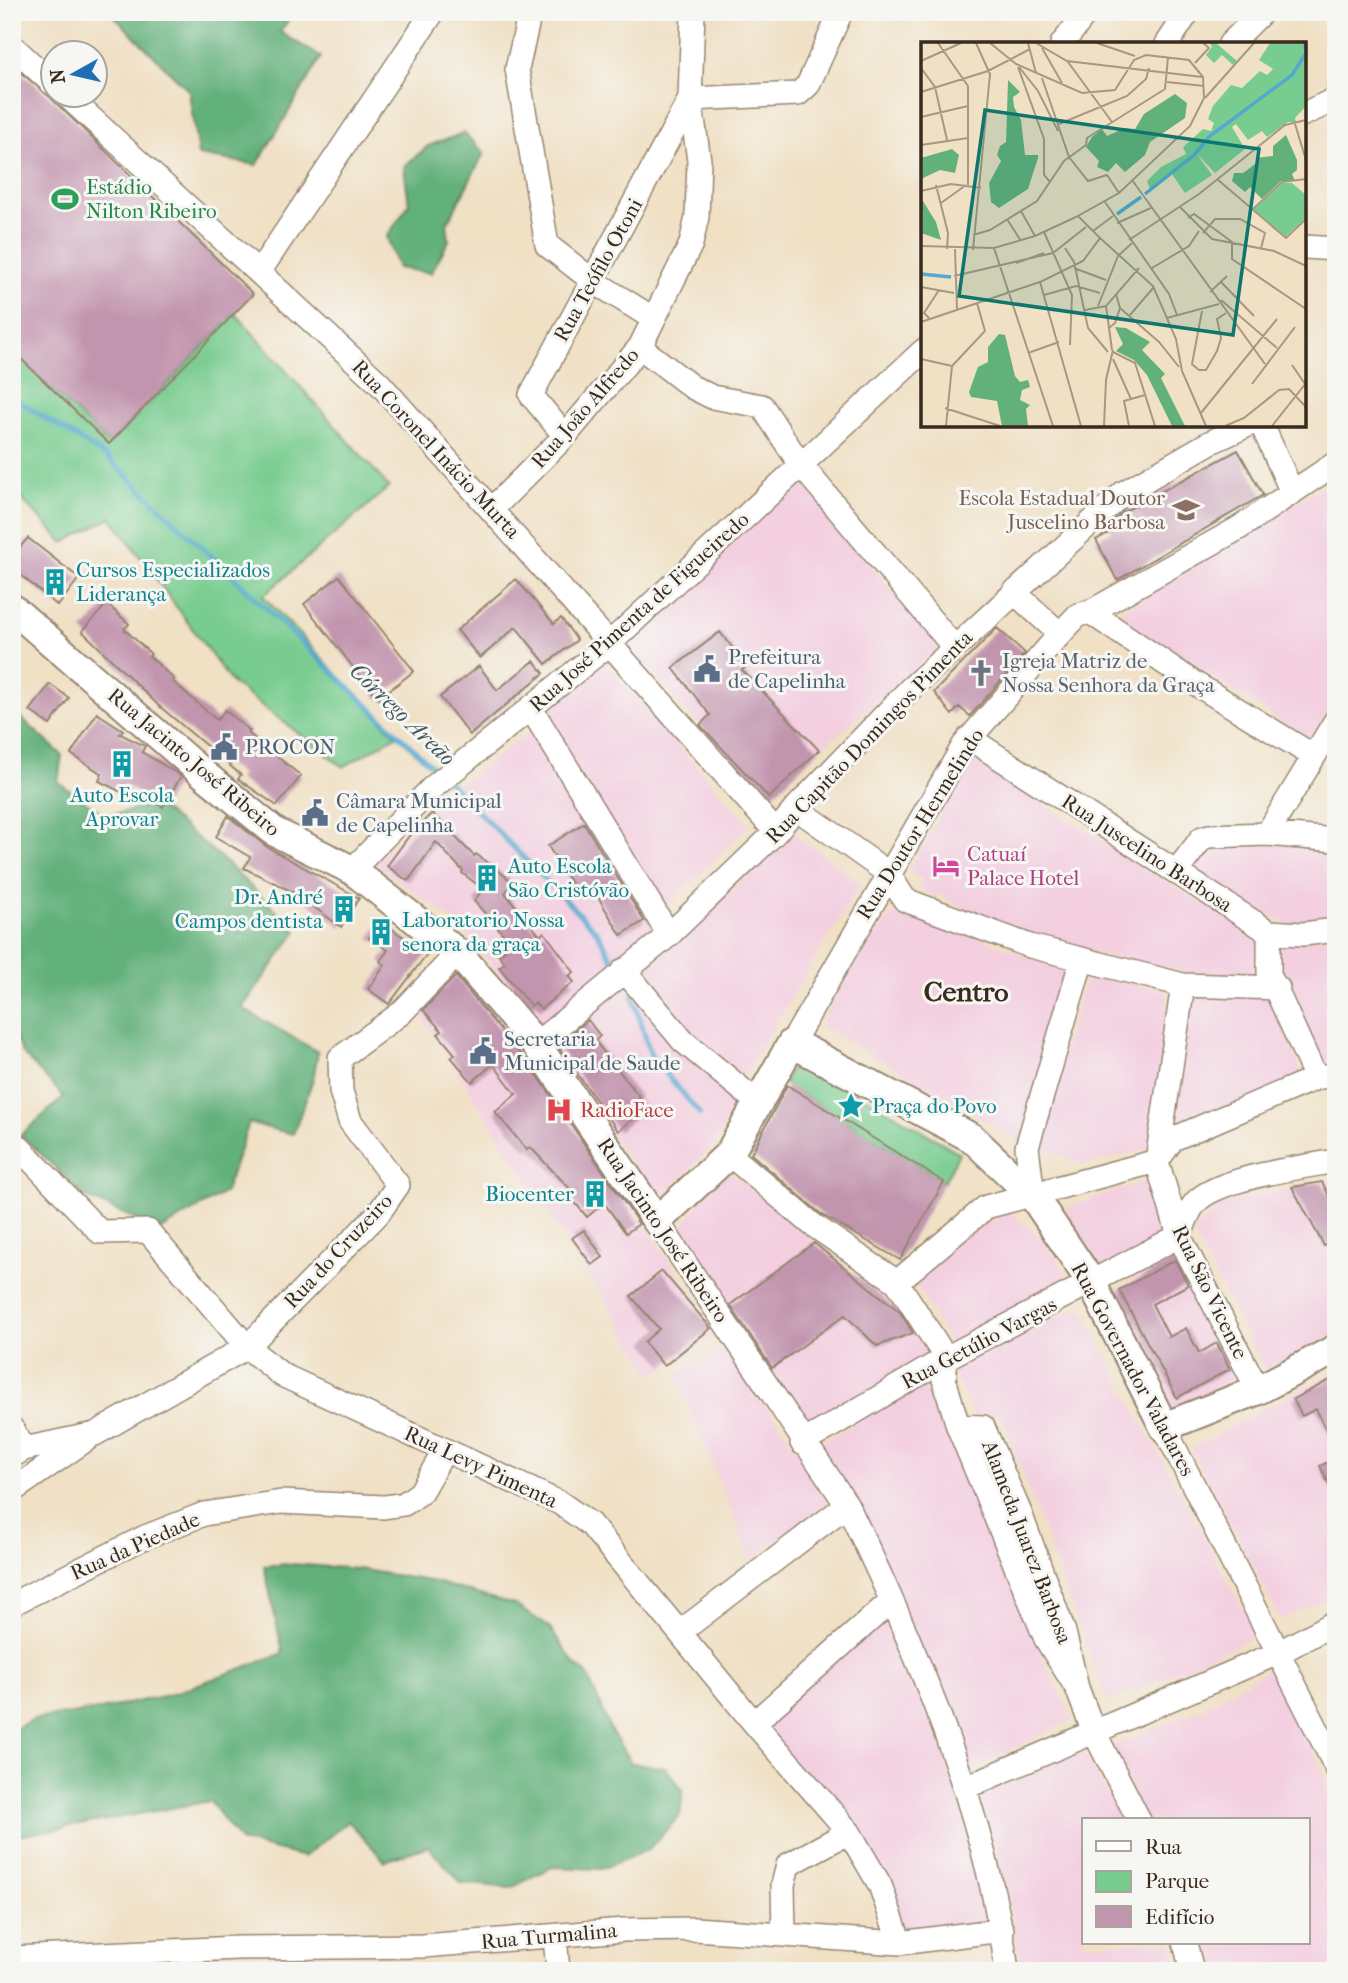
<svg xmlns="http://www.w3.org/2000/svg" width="1348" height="1983" font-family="'IM FELL French Canon',serif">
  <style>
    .built { fill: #f3cfe0 }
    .green { fill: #78cc8f; stroke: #5a7b56; stroke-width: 2 }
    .forest { fill: #62b07a; stroke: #4e6d4c; stroke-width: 2 }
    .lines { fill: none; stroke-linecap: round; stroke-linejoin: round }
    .stream { stroke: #53a9cf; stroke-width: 5 }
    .building { fill: #c295af }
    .minor-casing { stroke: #968571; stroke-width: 26 }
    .major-casing { stroke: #968571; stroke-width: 32 }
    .minor { stroke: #fff; stroke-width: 23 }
    .major { stroke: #fff; stroke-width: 28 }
    .labels { text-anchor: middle; stroke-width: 6; stroke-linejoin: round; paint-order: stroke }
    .leisure-label { font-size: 21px; fill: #27864d; stroke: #f6f6f2; text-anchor: start }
    .street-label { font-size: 21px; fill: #3b2a1e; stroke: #f6f6f2 }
    .education-label { font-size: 21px; fill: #785e54; stroke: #f6f6f2; text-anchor: end }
    .culture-label { font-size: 21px; fill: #0d838f; stroke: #f6f6f2; text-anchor: start }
    .service-label { font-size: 21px; fill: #4e5e75; stroke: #f6f6f2; text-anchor: start }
    .worship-label { font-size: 21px; fill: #5b616d; stroke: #f6f6f2; text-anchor: start }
    .hotel-label { font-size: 21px; fill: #b23c85; stroke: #f6f6f2; text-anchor: start }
    .health-label { font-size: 21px; fill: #be3a42; stroke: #f6f6f2; text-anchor: start }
    .water-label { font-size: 23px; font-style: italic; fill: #43565c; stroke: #f6f6f2 }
    .district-label { font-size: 28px; font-weight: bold; fill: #3b2a1e; stroke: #f6f6f2 }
    .inset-river { fill: none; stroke: #53a9cf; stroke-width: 3.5 }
    .inset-road { fill: none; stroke: #a89782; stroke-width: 2 }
    .view { fill: #0f766e; fill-opacity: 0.15; stroke: #0f766e; stroke-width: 3.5 }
    .inset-edge { fill: none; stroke: #3b2a1e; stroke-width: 3.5 }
  </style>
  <rect width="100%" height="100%" fill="#f6f6f2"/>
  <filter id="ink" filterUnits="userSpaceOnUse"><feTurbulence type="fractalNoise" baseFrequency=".0143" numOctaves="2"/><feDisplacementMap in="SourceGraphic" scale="14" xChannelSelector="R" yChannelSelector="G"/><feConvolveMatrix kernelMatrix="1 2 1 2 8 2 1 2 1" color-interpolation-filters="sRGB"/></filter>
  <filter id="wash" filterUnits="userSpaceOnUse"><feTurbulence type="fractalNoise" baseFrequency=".00686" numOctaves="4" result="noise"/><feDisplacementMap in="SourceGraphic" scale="28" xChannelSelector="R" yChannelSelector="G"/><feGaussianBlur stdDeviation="1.57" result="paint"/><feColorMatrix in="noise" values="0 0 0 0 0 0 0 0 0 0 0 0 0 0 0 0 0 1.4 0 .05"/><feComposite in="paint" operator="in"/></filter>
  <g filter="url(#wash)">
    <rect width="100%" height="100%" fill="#f0e0c4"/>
    <path class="built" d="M798 478 940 647 819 750 769 798 627 647Z
      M1336 478V701L1309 739 1115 615Z
      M604 661 749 825 663 911 544 713Z
      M535 728 654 927 541 1027 458 923 374 863 448 793Z
      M973 759 1163 880 1260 935 1252 976 1180 971 1049 943 958 906 940 894 937 898 919 887 923 880 908 870Z
      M795 834 861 883 743 1077 686 1035 636 972Z
      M1279 843 1336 848V921L1301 930 1245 903 1185 868 1203 845Z
      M904 906 1069 974 1021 1141 820 1025 849 972 889 917Z
      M1336 936V1064L1320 1068 1278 971 1276 941Z
      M457 971 546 1075 717 1335 653 1375 419 1012Z
      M1086 975 1169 991 1152 1148 1084 1165 1036 1145Z
      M628 985 740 1097 712 1147 657 1202 551 1047Z
      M1188 994 1272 996 1303 1077 1170 1134Z
      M727 1170 921 1329 935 1354 808 1430 729 1305 676 1233Z
      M1336 1178V1334L1265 1371 1193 1233 1220 1205Z
      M1149 1180 1171 1234 1093 1271 1065 1208Z
      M1009 1211 1040 1237 1067 1273 1068 1280 951 1345 914 1281 960 1237Z
      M1175 1257 1239 1377 1174 1413 1109 1293Z
      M1080 1307 1257 1636 1107 1702 1000 1412 974 1418 951 1368Z
      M726 1345 830 1500 751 1560 676 1374Z
      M1336 1370V1594L1281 1620 1191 1449Z
      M930 1381 1035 1640 1073 1719 971 1770 853 1497 818 1444Z
      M888 1613 960 1798 987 1925 905 1934 764 1722Z
      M1272 1667 1336 1798V1971H1199L1192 1943H1308V1820H1146L1111 1746 1204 1708Z
      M1081 1747 1121 1820H1084V1943H1172L1180 1971H1020L1015 1927 980 1795Z"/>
    <path class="green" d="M235 313 389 487 263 596 396 736 343 767 232 683 111 517 64 543 12 489V350L109 444Z
      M798 1057 959 1153 944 1182 783 1083Z"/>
    <path class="forest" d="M110 12H294L280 32 321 57 257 165 198 155 189 91Z
      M464 133 484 153 447 224 449 240 431 273 398 268 387 237 409 204 404 167 428 146Z
      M12 710 62 755 58 782 106 816 157 805 220 857 297 931 242 1008 318 1052 313 1079 293 1134 249 1123 225 1192 161 1230 87 1198 21 1135 64 1097 22 1053 12 1028Z
      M291 1564 358 1569 435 1582 515 1605 549 1627 576 1666 587 1674 611 1731 631 1763 666 1768 683 1791 680 1815 648 1850 601 1869 552 1867 511 1888 461 1883 428 1846 385 1861 348 1821 304 1857 240 1841 210 1801 12 1837V1730L34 1719 100 1710 172 1694 283 1653 264 1566Z"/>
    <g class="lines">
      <path class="stream" d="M12 397 107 457 439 773
        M449 782 597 932 618 969
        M633 996 651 1056 700 1114"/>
    </g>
    <g id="blocks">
      <path class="building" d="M12 65 50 97 253 294 109 444 12 350Z
        M1238 450 1263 495 1117 580 1096 540 1112 531 1109 525 1123 512Z
        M28 538 79 578 58 606 12 568V556Z
        M339 576 414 671 378 699 304 604Z
        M516 579 554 624 561 618 577 640 546 664 516 627 480 658 457 630Z
        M107 604 129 624 124 629 151 654 149 656 174 679 172 681 217 720 225 710 250 731 248 733 301 776 277 806 238 779 241 775 158 705 82 631Z
        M997 628 1025 653 970 716 959 707 952 715 934 692Z
        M720 632 747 666 742 670 819 750 769 798 700 725 710 715 673 668Z
        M534 661 544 673 470 735 440 697 479 666 497 690Z
        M50 684 69 698 50 725 30 711Z
        M97 713 123 730 120 734 145 746 142 752 181 776 163 807 124 785 121 792 99 781 102 774 71 754Z
        M432 813 474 856 476 854 513 882 505 893 540 936 544 932 574 972 569 976 574 982 541 1009 535 1003 531 1006 499 967 505 963 499 955 512 944 474 901 483 889 462 873 463 871 436 842 408 881 387 866 409 836Z
        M228 816 267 847 359 898 341 927 295 893 244 868 250 857 216 837Z
        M584 823 644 921 621 935 592 887 579 896 548 846Z
        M381 921 427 954 389 1004 368 989 385 965 380 961 388 950 369 938Z
        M456 976 538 1076 639 1224 626 1233 604 1203 587 1217 571 1198 575 1194 530 1147 527 1150 495 1112 516 1094 493 1064 472 1082 451 1057 455 1054 438 1034 442 1031 423 1010Z
        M588 1020 600 1036 595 1041 640 1097 637 1099 646 1109 618 1131 557 1045Z
        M787 1085 944 1182 900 1260 821 1214 751 1154Z
        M1322 1182 1336 1209V1242L1324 1246 1292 1187Z
        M584 1230 603 1257 592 1265 572 1238Z
        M814 1243 900 1312 913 1333 877 1346 845 1315 772 1368 730 1305Z
        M1175 1260 1188 1285 1152 1304 1169 1337 1186 1328 1199 1353 1217 1343 1230 1369 1177 1398 1119 1290Z
        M662 1271 711 1328 664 1366 644 1342 659 1329 631 1296Z
        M1336 1377V1449L1316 1409 1302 1416 1293 1399Z
        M1336 1458V1499L1320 1466Z"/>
    </g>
  </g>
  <g filter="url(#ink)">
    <use href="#blocks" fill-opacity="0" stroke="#968571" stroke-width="2"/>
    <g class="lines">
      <defs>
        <path id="minor" d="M530 12 517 69 547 245 593 281 654 319
          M1062 44 1087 12
          M1167 44 1188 12
          M1230 44 1262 12
          M12 46 52 83
          M65 94 380 384 776 832
          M1304 114 1336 99
          M1304 247 1336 249
          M259 272 433 12
          M640 347 692 387 712 397 762 406 800 464 954 647
          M1262 425 1291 490
          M565 436 531 395 690 99 798 94 808 85 841 12
          M493 508 565 436 640 347 691 244 697 217 699 160 690 99 693 12
          M1014 592 1060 634
          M1090 612 1191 681 1312 755
          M532 710 669 935
          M969 738 1269 932 1303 934 1336 930
          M796 808 888 873 905 900 1030 946 1183 985 1278 988
          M1267 834 1336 720
          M352 870 432 788 609 644 923 351
          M1176 872 1202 838 1209 836 1267 834 1336 840
          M1269 932V974L1316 1078
          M624 970 683 1041 757 1102
          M1183 985 1157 1161 1179 1236 1258 1390
          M792 1043 964 745 1060 634 1078 615 1090 612 1239 528 1336 463
          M536 1044 669 935 776 832 796 808 910 689 1123 493 1209 443 1248 425
          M12 1140 100 1232 148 1231 247 1347 282 1375 560 1503 590 1524 754 1723 849 1832 880 1885 900 1943
          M729 1154 813 1225 897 1282 946 1358 944 1379 958 1426 1046 1639 1077 1688
          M1033 1196 1027 1147 1082 959
          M657 1221 847 1505C916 1647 987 1814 1007 1971
          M897 1282 986 1207 1157 1161 1173 1139 1316 1078 1336 1074
          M958 1426 983 1427 1020 1513 1064 1632 1077 1688 1093 1730 1139 1820
          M1164 1427 1336 1767
          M12 1429 24 1449
          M802 1443 946 1358 1179 1236C1184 1226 1188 1210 1196 1202 1217 1178 1303 1167 1336 1161
          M12 1456 24 1449 95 1434 247 1347 378 1214 398 1185 350 1121 341 1091 340 1058 401 1013 458 953
          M12 1491 87 1439
          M12 1604 145 1537 204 1514 281 1502 384 1507 404 1504 420 1493 445 1450
          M680 1632 847 1505
          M754 1723 891 1601
          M966 1787 1280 1652 1336 1622
          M784 1934 783 1885 788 1865 849 1832
          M555 1936 558 1971
          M1185 1943 1192 1971
          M12 1958 238 1948 423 1946 624 1930 695 1929 900 1943 1002 1930"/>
        <path id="major" d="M12 608 201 772 275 832 352 870 458 953 536 1044 657 1221 729 1154 792 1043 972 1138 1033 1196 1091 1282 1164 1427 1258 1390 1336 1349"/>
      </defs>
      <use href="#minor" class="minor-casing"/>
      <use href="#major" class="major-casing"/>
      <use href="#minor" class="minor"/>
      <use href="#major" class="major"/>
    </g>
  </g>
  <defs>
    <symbol id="stadium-bare" viewBox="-9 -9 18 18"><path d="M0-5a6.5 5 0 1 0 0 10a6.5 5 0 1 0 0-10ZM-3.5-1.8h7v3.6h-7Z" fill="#2e9e5b" stroke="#f6f6f2" stroke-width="2.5" paint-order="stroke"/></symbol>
    <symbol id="school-bare" viewBox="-9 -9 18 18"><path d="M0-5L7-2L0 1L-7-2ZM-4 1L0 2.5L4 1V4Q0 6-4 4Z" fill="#8d6e63" stroke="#f6f6f2" stroke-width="2.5" paint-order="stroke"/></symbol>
    <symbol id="building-bare" viewBox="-9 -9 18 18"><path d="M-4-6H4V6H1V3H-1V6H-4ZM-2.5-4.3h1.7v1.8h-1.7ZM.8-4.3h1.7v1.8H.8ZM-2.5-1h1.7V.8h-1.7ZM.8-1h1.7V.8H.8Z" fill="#0f9aa8" stroke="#f6f6f2" stroke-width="2.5" paint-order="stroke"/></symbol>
    <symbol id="civic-bare" viewBox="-9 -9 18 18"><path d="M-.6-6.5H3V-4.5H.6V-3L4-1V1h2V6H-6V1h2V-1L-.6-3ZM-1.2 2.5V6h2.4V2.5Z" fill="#5c6f8a" stroke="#f6f6f2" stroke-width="2.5" paint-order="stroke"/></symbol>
    <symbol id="church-bare" viewBox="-9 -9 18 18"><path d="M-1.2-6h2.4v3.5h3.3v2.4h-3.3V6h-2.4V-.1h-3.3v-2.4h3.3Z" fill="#6b7280" stroke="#f6f6f2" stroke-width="2.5" paint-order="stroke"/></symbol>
    <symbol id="hotel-bare" viewBox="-9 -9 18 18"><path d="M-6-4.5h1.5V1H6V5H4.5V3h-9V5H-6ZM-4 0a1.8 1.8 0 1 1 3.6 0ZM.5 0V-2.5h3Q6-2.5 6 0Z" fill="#d1479c" stroke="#f6f6f2" stroke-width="2.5" paint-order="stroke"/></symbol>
    <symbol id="sight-bare" viewBox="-9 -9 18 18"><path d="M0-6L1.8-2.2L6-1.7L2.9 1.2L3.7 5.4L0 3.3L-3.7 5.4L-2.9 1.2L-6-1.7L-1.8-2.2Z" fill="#0f9aa8" stroke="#f6f6f2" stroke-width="2.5" paint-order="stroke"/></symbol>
    <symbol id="hospital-bare" viewBox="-9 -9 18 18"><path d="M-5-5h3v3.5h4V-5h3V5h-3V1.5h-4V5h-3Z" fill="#e0444e" stroke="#f6f6f2" stroke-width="2.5" paint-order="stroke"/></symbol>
  </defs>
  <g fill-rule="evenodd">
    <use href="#stadium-bare" x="46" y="180" width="38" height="38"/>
    <use href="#school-bare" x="1167" y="491" width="38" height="38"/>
    <use href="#building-bare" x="36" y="563" width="38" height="38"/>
    <use href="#civic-bare" x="688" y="650" width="38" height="38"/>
    <use href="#church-bare" x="962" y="654" width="38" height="38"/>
    <use href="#civic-bare" x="205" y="728" width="38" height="38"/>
    <use href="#building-bare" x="103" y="745" width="38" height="38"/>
    <use href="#civic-bare" x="296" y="794" width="38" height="38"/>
    <use href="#hotel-bare" x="927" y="847" width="38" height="38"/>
    <use href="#building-bare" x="468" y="859" width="38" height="38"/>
    <use href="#building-bare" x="325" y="890" width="38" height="38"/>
    <use href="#building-bare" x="362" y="913" width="38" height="38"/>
    <use href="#civic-bare" x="464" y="1032" width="38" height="38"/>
    <use href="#sight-bare" x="832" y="1087" width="38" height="38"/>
    <use href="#hospital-bare" x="540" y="1091" width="38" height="38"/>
    <use href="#building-bare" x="576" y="1175" width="38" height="38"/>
  </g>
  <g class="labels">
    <g class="leisure-label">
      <text x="86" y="194">Estádio<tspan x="86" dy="24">Nilton Ribeiro</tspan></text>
    </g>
    <g class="street-label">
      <text transform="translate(598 270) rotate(-61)" y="7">Rua Teófilo Otoni</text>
      <text transform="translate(585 408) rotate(-49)" y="7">Rua João Alfredo</text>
      <text transform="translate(436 449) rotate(47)" y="7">Rua Coronel Inácio Murta</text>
      <text transform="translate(639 612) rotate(-42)" y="7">Rua José Pimenta de Figueiredo</text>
      <text transform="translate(869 737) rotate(-46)" y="7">Rua Capitão Domingos Pimenta</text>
      <text transform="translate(194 762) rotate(40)" y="7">Rua Jacinto José Ribeiro</text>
      <text transform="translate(920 824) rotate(-58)" y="7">Rua Doutor Hermelindo</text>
      <text transform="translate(1147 853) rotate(33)" y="7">Rua Juscelino Barbosa</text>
      <text transform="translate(663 1230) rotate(56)" y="7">Rua Jacinto José Ribeiro</text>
      <text transform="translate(338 1251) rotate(-47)" y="7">Rua do Cruzeiro</text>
      <text transform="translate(1210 1292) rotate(64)" y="7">Rua São Vicente</text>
      <text transform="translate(979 1343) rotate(-28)" y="7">Rua Getúlio Vargas</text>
      <text transform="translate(1133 1369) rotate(62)" y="7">Rua Governador Valadares</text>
      <text transform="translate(481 1467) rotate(25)" y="7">Rua Levy Pimenta</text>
      <text transform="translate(1027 1542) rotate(69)" y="7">Alameda Juarez Barbosa</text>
      <text transform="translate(135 1546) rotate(-24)" y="7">Rua da Piedade</text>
      <text transform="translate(549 1936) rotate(-5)" y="7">Rua Turmalina</text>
    </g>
    <g class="education-label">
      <text x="1165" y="505">Escola Estadual Doutor<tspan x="1165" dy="24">Juscelino Barbosa</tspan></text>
    </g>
    <g class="culture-label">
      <text x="76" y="577">Cursos Especializados<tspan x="76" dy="24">Liderança</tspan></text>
      <text x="122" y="802" text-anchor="middle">Auto Escola<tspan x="122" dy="24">Aprovar</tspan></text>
      <text x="508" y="873">Auto Escola<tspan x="508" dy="24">São Cristóvão</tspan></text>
      <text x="323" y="904" text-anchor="end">Dr. André<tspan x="323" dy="24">Campos dentista</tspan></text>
      <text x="402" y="927">Laboratorio Nossa<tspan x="402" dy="24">senora da graça</tspan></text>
      <text x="872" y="1113">Praça do Povo</text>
      <text x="574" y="1201" text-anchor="end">Biocenter</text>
    </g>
    <g class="service-label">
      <text x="728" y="664">Prefeitura<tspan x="728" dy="24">de Capelinha</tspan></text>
      <text x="245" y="754">PROCON</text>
      <text x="336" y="808">Câmara Municipal<tspan x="336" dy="24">de Capelinha</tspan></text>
      <text x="504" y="1046">Secretaria<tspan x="504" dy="24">Municipal de Saude</tspan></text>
    </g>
    <g class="worship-label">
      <text x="1002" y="668">Igreja Matriz de<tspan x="1002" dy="24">Nossa Senhora da Graça</tspan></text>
    </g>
    <g class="hotel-label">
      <text x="967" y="861">Catuaí<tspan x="967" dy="24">Palace Hotel</tspan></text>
    </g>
    <g class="health-label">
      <text x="580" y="1117">RadioFace</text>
    </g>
    <g class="water-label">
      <text transform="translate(403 714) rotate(44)" y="8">Córrego Areão</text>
    </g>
    <g class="district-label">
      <text x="966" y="1001">Centro</text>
    </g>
  </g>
  <g transform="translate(921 42)">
    <rect width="385" height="385" fill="#f0e0c4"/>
    <path d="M289 1H295L316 19 312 23 301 13 293 21 285 13 291 5ZM349 1H385V64L374 76 375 80H367L346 95 341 89 327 98 315 82 311 85 324 107 294 131 276 112 291 133 264 151 251 132 229 147 226 139 240 125 265 112 262 105 282 87 290 89 293 81 287 77 292 64 310 43 321 46 339 29 346 33 352 27 338 18ZM361 141H371L385 153V176L364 195 332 168Z" fill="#78cc8f"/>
    <path d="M87 38 99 50 92 55 93 65 100 78 104 113H117V116L107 147 78 166 70 160 68 141 80 119 76 113 79 104 85 100ZM254 52 266 61 264 76 229 100 224 113 204 130 195 121 187 130 176 125 178 119 165 105 171 95 181 87 186 94 204 86 214 87 223 72ZM365 93 376 118V128L371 132 374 139H360L341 157 329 145 324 150 311 139 313 131H322L337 120 335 116 352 114V104ZM31 107 38 113 34 131 19 128 0 137V116ZM0 156 15 180 20 198 0 191ZM194 285 205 286 229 300 221 308 244 332 240 336 264 384H251L226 333 213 318 195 309 202 302ZM78 292 84 293 94 334 99 340 107 338 109 345 101 348 99 358 109 363 105 367 107 384H81L76 359 50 355 48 350 57 325 67 320V305Z" fill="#62b07a"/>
    <path class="inset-river" d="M224 152 273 113 289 94 371 33 385 11 384 1M196 172 220 155M0 232 30 235"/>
    <path class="inset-road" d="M17 1 47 44V143M69 1 95 22 161 51 194 48 213 18 225 13 268 18 282 35 283 56 269 84 198 151 157 174 179 196 162 219 119 240 160 384M107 1 115 31M115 1 146 19 281 35M176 1 214 14M121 6 141 41M0 19 40 1M147 20 191 80M274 21 288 6 282 1M97 25 123 97V133L129 140M98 25 117 49 137 89M0 26 14 45 26 98M121 36 148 115 167 139 186 133 198 151M246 40 283 44M0 50 67 29 109 7M284 56 333 1M0 75 47 64M138 82 206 54 225 37 228 26M374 82 385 118M0 103 47 96M296 137 365 196 385 177M211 138 344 322M15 143 27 191 26 207M0 149 30 142 60 146M184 160 248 252 256 273M20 161 45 143M259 165 291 197 353 209 385 224M331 168 361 140 385 137M100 169 114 194M267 176 273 172 311 200V217L385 267M86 177 100 199M196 181 230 166M172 189 192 174M123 190 151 253 149 303M282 191 294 177H319L344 191 340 206M52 193 69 188 116 159 143 119 165 103 166 96 244 47 247 16M179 196 232 244 255 297 261 329 285 384M208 198 278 152 364 83 385 78M0 204 73 206 114 194 157 174M73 206 132 384M144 206 153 220 167 286 187 310M34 207 36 267M52 208 69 32 55 1M95 221 123 211M153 226 185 238M231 226 268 204 278 189M33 234 132 211 165 185M300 240 333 274M0 245 33 251M289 250 306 234M123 253 155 244 179 251M300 258 356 306M177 264 197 214 211 201M199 266 238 300 258 325M164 268 185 264M281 269 271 322 278 328H285L296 309 300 296 296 277 305 271M209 273 233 245M8 276 3 271 18 248M246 276 298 262M0 280 119 240M188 286 194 281 199 266 195 252M191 308 185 264 218 226M192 310 214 321 234 384M107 311 138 300M0 317 31 324M192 317 210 357M371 323 384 342M331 342 374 285M24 366 79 384M280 371 356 277M25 384 31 324 64 289 56 261M183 384 185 338 192 308M208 384 203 359 224 353M304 384 323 376 358 348 368 347 385 365M351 384 385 341"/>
    <path class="view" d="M64 68 338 107 312 293 38 254Z"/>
    <rect width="385" height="385" class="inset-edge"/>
  </g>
  <rect width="1348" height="1983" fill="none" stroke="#f6f6f2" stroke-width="42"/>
  <rect x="1082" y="1818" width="228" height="126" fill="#f6f6f2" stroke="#aba49d" stroke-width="2"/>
  <rect x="1096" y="1841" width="35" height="10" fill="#ffffff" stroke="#aba49d" stroke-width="2"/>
  <text x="1145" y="1854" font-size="21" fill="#3b2a1e">Rua</text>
  <rect x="1096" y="1871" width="35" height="21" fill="#78cc8f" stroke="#aba49d" stroke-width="2"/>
  <text x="1145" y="1888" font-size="21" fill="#3b2a1e">Parque</text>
  <rect x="1096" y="1906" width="35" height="21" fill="#c295af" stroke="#aba49d" stroke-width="2"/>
  <text x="1145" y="1924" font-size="21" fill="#3b2a1e">Edifício</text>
  <g transform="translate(74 74) rotate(262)"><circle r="33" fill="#f6f6f2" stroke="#aba49d" stroke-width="2"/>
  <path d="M0-5L12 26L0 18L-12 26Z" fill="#1f6fb2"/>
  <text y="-10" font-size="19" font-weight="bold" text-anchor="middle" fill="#3b2a1e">N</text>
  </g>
</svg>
